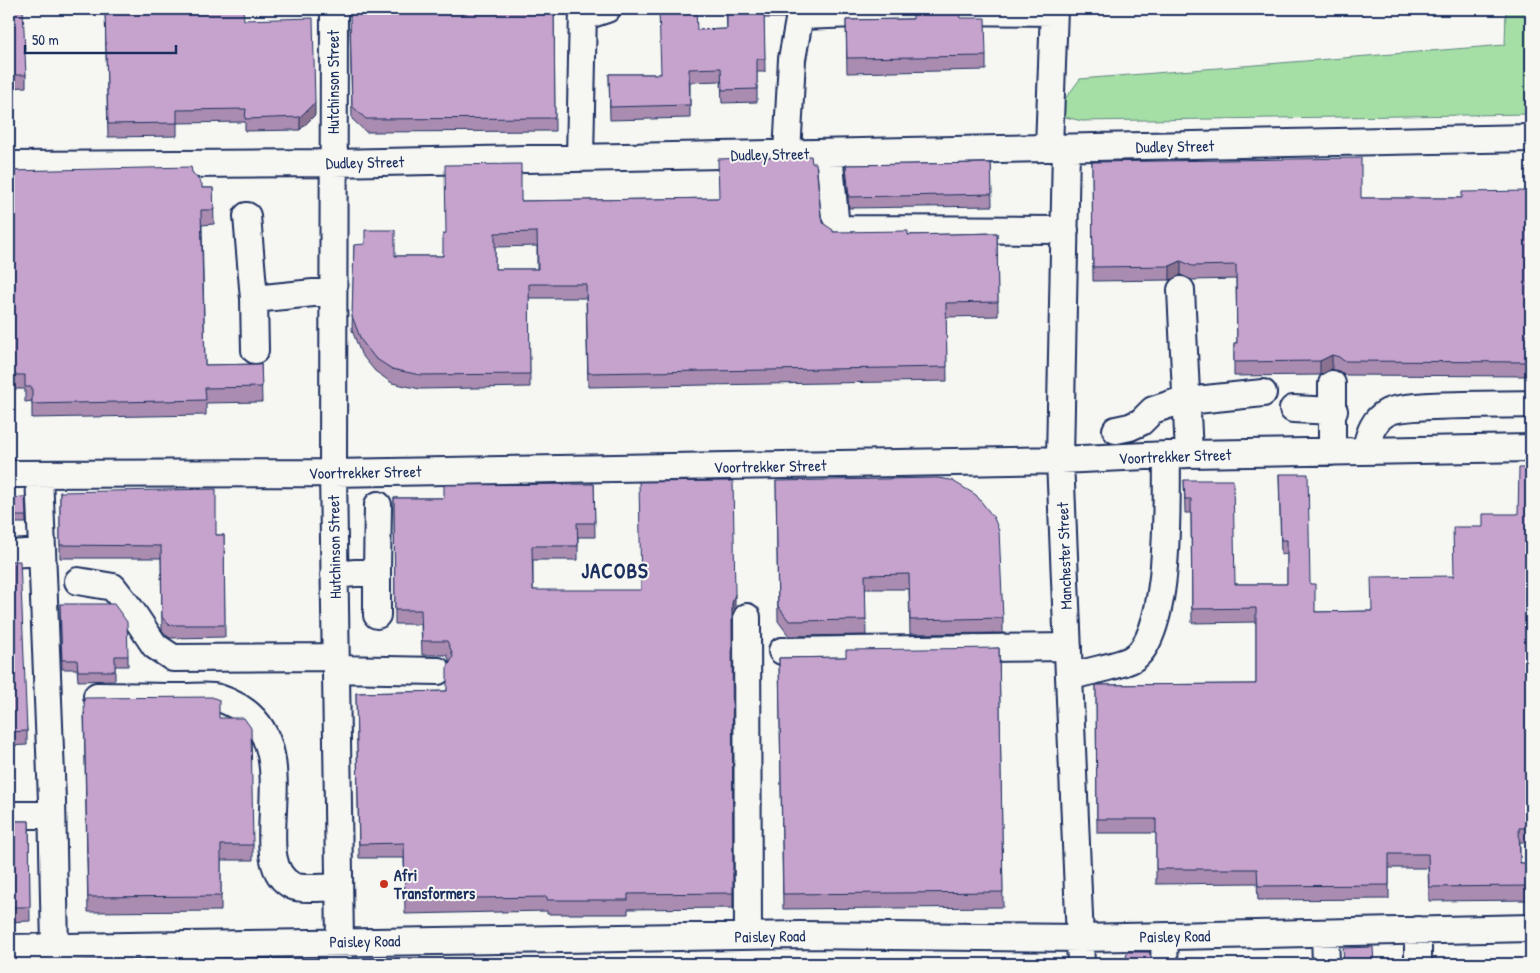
<svg xmlns="http://www.w3.org/2000/svg" width="1540" height="973" font-family="'Patrick Hand',sans-serif">
  <style>
    .green { fill: #a5dfa5; stroke: #608782 }
    .lines { fill: none; stroke-linecap: round; stroke-linejoin: round }
    .minor-casing { stroke: #1b2f5e; stroke-width: 30 }
    .minor { stroke: #f6f6f2; stroke-width: 26 }
    .wall { fill: #aa8cb0; stroke: #1b2f5e; fill-rule: evenodd }
    .shaded-wall { fill: #8b7290; stroke: #1b2f5e }
    .building { fill: #c6a3cd; stroke: #1b2f5e; fill-rule: evenodd }
    .poi-dot { fill: #c8321e; stroke: #f6f6f2; stroke-width: 2 }
    .labels { text-anchor: middle; stroke-width: 4; stroke-linejoin: round; paint-order: stroke }
    .street-label { font-size: 16px; fill: #1b2f5e; stroke: #f6f6f2 }
    .poi-label { font-size: 16px; font-weight: bold; fill: #1b2f5e; stroke: #f6f6f2; text-anchor: start }
    .district-label { font-size: 21px; font-weight: bold; letter-spacing: 1px; fill: #1b2f5e; stroke: #f6f6f2 }
  </style>
  <rect width="100%" height="100%" fill="#f6f6f2"/>
  <filter id="ink" filterUnits="userSpaceOnUse"><feTurbulence type="fractalNoise" baseFrequency=".02" numOctaves="2"/><feDisplacementMap in="SourceGraphic" scale="10" xChannelSelector="R" yChannelSelector="G"/><feConvolveMatrix kernelMatrix="1 2 1 2 8 2 1 2 1" color-interpolation-filters="sRGB"/></filter>
  <g filter="url(#ink)">
    <path class="green" d="M1506 9H1531V114L1082 121 1065 117 1062 103 1080 79 1505 45Z"/>
    <g class="lines">
      <defs>
        <path id="minor" d="M334 9 333 473 340 941 338 964
          M800 16 942 11 1054 12
          M583 17 607 9
          M1049 148 1054 9
          M1066 148 1060 460 1081 964
          M829 153 836 229 1065 230
          M787 154 792 59 801 9
          M580 158 583 9
          M9 165 333 163 1531 138
          M247 216 254 299
          M1181 290 1189 454
          M255 350 254 299 333 291
          M1293 409 1334 411
          M1116 430 1130 427 1141 422 1153 410 1177 402 1263 393
          M1365 451C1369 436 1372 420 1388 412 1405 403 1505 405 1531 404
          M1332 452V384
          M9 474 333 473 1060 460 1189 454 1531 448
          M39 474 52 800 55 947
          M9 554 42 552
          M377 571 378 505
          M334 575 377 571V615
          M78 581 113 587 131 610 155 646 173 658 335 657
          M747 617 748 936
          M782 651 1068 647
          M336 669 438 671
          M1069 677C1084 672 1120 666 1132 659 1172 637 1166 498 1167 455
          M97 696C126 696 156 697 185 697 195 697 209 695 219 698 321 732 238 860 293 886 302 890 328 887 339 887
          M9 815H52
          M1418 930V964
          M1325 933 1326 964
          M9 948 800 935 1081 938 1531 928
          M1164 964 1165 937"/>
      </defs>
      <use href="#minor" class="minor-casing"/>
      <use href="#minor" class="minor"/>
    </g>
    <path class="wall" d="M9 9 26 75V87L9 88Z
      M105 9 244 20 315 115 300 130 245 131V122L177 123V136L108 137Z
      M554 9 555 131 366 132 352 119 350 27 361 13Z
      M726 9H784V18H764L765 72H757V102L722 103 721 81 690 82V118L610 120 609 74H660L697 30 727 29Z
      M960 18 986 56V70L847 73 846 20Z
      M1092 162 1361 198H1462L1531 191V376L1344 375 1339 371 1332 369 1320 375 1234 376V343H1237L1236 279 1192 280 1181 275 1170 280 1093 281Z
      M812 163 821 217 824 224 833 232 908 235 997 233 998 316 946 317 947 381 588 387 586 298H529L530 387 420 389 392 383 375 371 361 354 352 330 354 245 395 256H443L445 233 521 201 719 198ZM537 246V269H495V247Z
      M991 163 992 206 849 208 846 176V165Z
      M9 171 192 172 202 188H213L214 224 202 225 205 365 261 364 262 402 206 403V415L32 418V401L25 402V389H9Z
      M1531 468V842H1520V863H1531V900L1429 901 1428 868H1389V899L1258 900 1257 883 1156 884V833H1097L1096 685 1256 684V622L1192 623 1191 513H1185L1184 480 1235 584H1287V554L1281 555 1279 474 1310 584 1315 612 1372 611 1454 576 1483 527 1518 514Z
      M776 481 1003 618V633L910 634 909 589H865L866 635 789 636 778 621Z
      M594 484 595 537H578V560H533V590L735 609 732 617 733 908 628 909V914H547V911L405 914 404 858H359L356 693 447 691 450 662 447 655H422L421 624H395L394 498H444Z
      M60 492 216 535H224L225 637 170 638 166 635 162 630 161 558H60Z
      M25 497 26 523H9V498Z
      M9 561 27 731V745L9 746Z
      M60 604 128 656V666H115V680L78 681 77 669H62Z
      M999 648 1003 907 783 909 779 658 846 657Z
      M84 713 219 718 253 845V860H221V911L88 912Z
      M9 821H29L30 921 9 922Z"/>
    <path class="shaded-wall" d="M315 102V115L300 130V117Z
      M1181 261V275L1170 280V266Z
      M1332 355V369L1320 375V361Z
      M735 594V609L732 617V603Z"/>
    <path class="building" d="M9 9H23L26 75H9Z
      M105 9H243L244 20 313 18 315 102 300 117 245 119 246 109 177 110V123L108 124Z
      M361 9H554L555 118 366 119 352 106 350 14 361 13Z
      M659 9H696L697 30 727 29V9H764L765 59H757V89L722 90 721 68 689 69 690 105 610 107 609 74H661Z
      M913 12H959L960 18H985L986 56 847 58 846 20 913 19Z
      M811 156 812 163H816L821 217 824 224 833 230V232L908 231V235L997 233 998 302 946 303 947 367 588 373 586 284H529L530 374 420 375 392 369 375 358 361 340 352 316 354 245 365 244V230H395V256H443V234L446 233 445 165 521 164V201L719 198 718 159ZM537 232 538 269H495V233Z
      M1361 158V198H1462V192L1531 191V362L1344 361 1339 357 1332 355 1320 361 1234 362V343H1237L1236 265 1192 266 1181 261 1170 266 1093 267 1092 162Z
      M991 163 992 194 849 197 846 165Z
      M191 167 192 172 202 184V188H213L214 210H201L205 365 261 364 262 387 205 388 206 400 32 404V387H25V375H9V171Z
      M1519 468H1531V828H1519L1520 863H1531V886L1429 887 1428 854H1389V885L1258 886 1257 869H1156V819H1097L1096 685 1256 684V608L1192 609 1191 499H1185L1184 480H1233L1235 584H1287V540H1281L1279 474H1308L1310 584H1315V612L1372 611 1371 577 1454 576 1453 527H1483V514H1518Z
      M937 478 951 480 976 495 994 518 999 531 1003 618 910 620 909 574 865 575 866 620 789 621 778 606 776 481Z
      M733 481 735 594 732 603 733 893 628 894V900H547V897L405 899 404 843 359 844 356 693 447 691V668L453 657 451 650 447 641H422L421 610H395L394 498H444V485L594 484 595 523H577L578 546H532L533 590H641L639 482Z
      M216 489V535H224L225 625H170L166 622 162 617 161 546 60 545V492Z
      M25 497 26 516H9V498Z
      M9 561H20L27 731 9 732Z
      M60 604H114L127 622 128 656H115V671H78L77 660H62Z
      M999 648 1003 892 783 894 779 658 846 657V650Z
      M212 697 219 700V718H244L251 728 253 845H221V896L88 897 84 698Z
      M9 821H29L30 907H9Z
      M1373 947 1374 964H1344L1343 948Z
      M1127 952H1149L1153 961V964H1125Z"/>
  </g>
  <circle class="poi-dot" cx="384" cy="884" r="5"/>
  <g class="labels">
    <g class="street-label">
      <text transform="translate(333 82) rotate(-90)" y="6">Hutchinson Street</text>
      <text transform="translate(1175 146) rotate(-1)" y="6">Dudley Street</text>
      <text transform="translate(770 154) rotate(-1)" y="6">Dudley Street</text>
      <text transform="translate(365 162) rotate(-1)" y="6">Dudley Street</text>
      <text transform="translate(1175 456) rotate(-2)" y="6">Voortrekker Street</text>
      <text transform="translate(770 466) rotate(-1)" y="6">Voortrekker Street</text>
      <text transform="translate(365 472) rotate(-1)" y="6">Voortrekker Street</text>
      <text transform="translate(334 547) rotate(-91)" y="6">Hutchinson Street</text>
      <text transform="translate(1064 556) rotate(-92)" y="6">Manchester Street</text>
      <text transform="translate(770 936) rotate(-1)" y="6">Paisley Road</text>
      <text transform="translate(1175 936) rotate(-1)" y="6">Paisley Road</text>
      <text transform="translate(365 941) rotate(-1)" y="6">Paisley Road</text>
    </g>
    <g class="poi-label">
      <text x="394" y="881">Afri<tspan x="394" dy="18">Transformers</tspan></text>
    </g>
    <g class="district-label">
      <text x="615" y="578">JACOBS</text>
    </g>
  </g>
  <rect width="1540" height="973" fill="none" stroke="#f6f6f2" stroke-width="30"/>
  <rect x="15" y="15" width="1510" height="943" fill="none" stroke="#1b2f5e" stroke-width="2" filter="url(#ink)"/>
  <path d="M25 45v8h151v-8" fill="none" stroke="#1b2f5e" stroke-width="2.5"/>
  <text x="32" y="45" font-size="15" fill="#1b2f5e" stroke="#f6f6f2" stroke-width="4" paint-order="stroke">50 m</text>
</svg>
